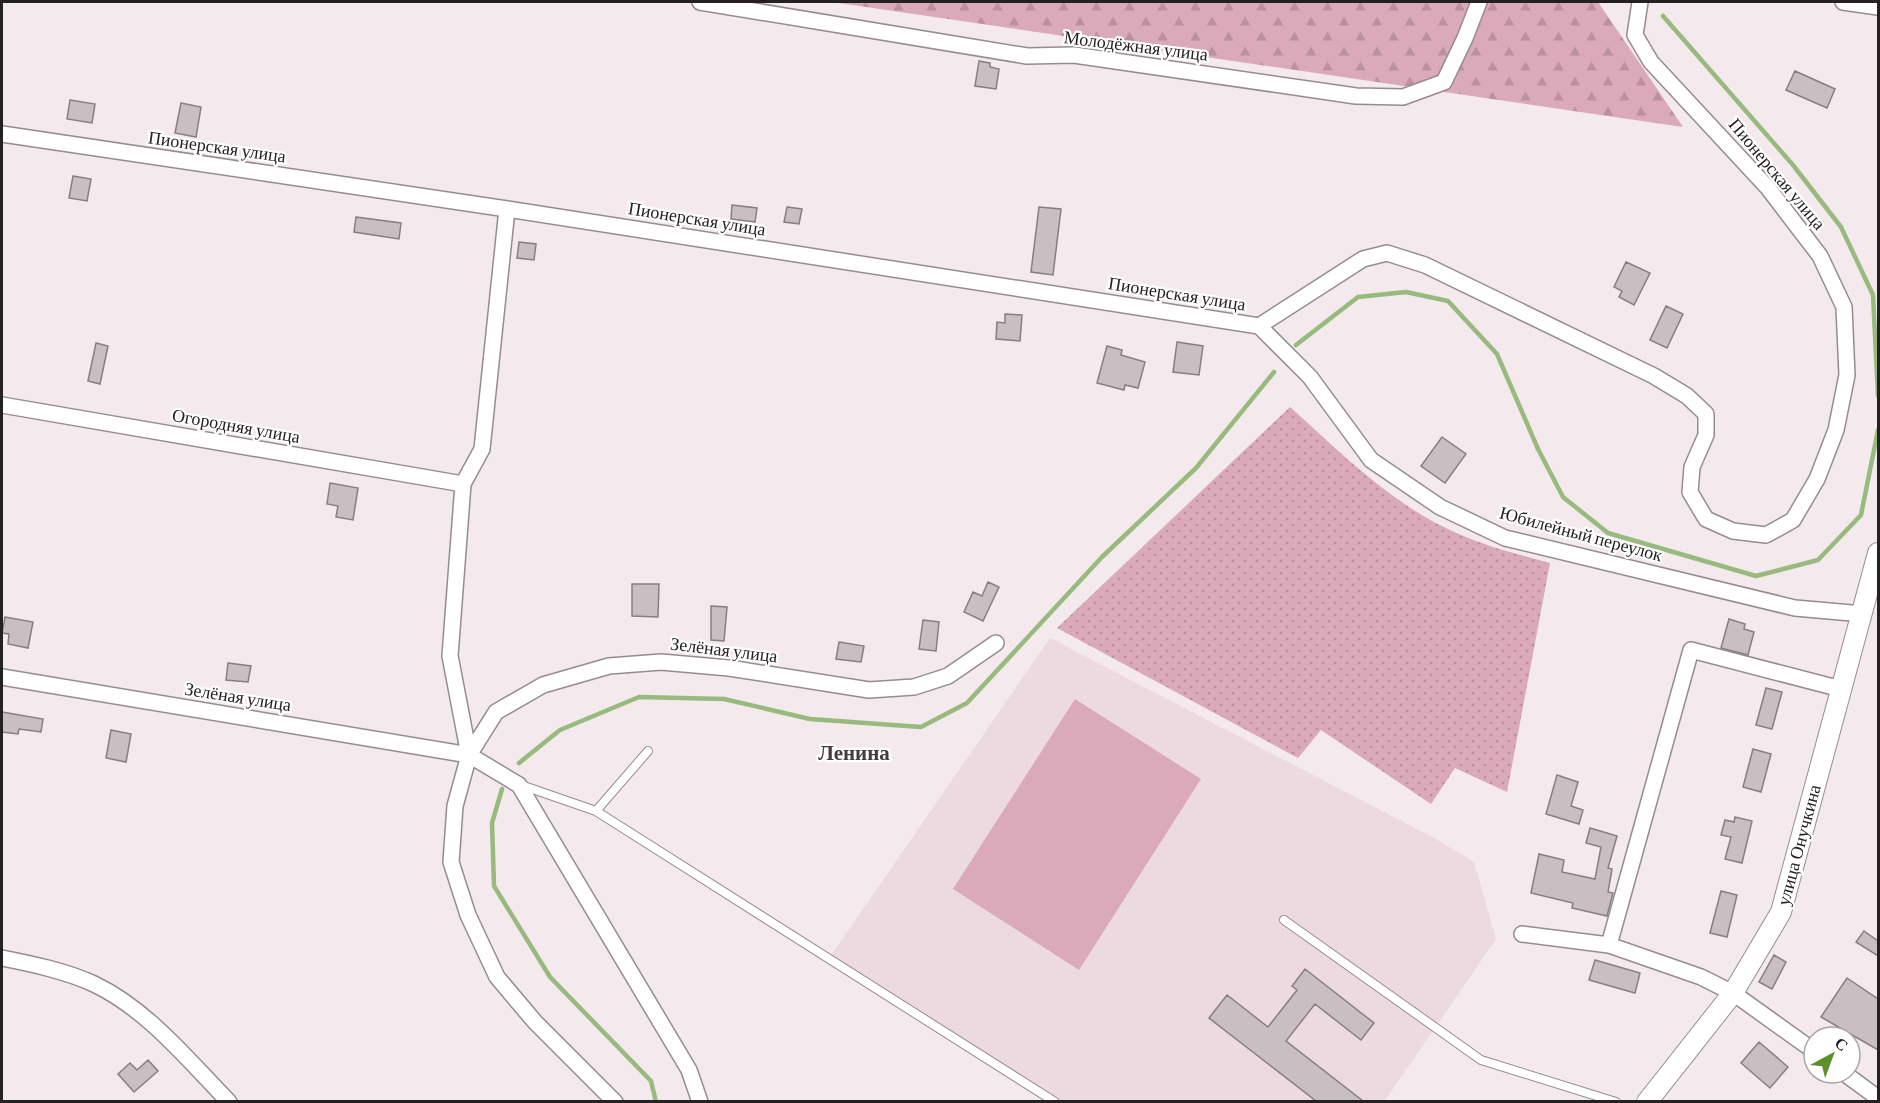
<svg xmlns="http://www.w3.org/2000/svg" width="1880" height="1103" font-family="'Crimson Pro',serif">
  <style>
    .built { fill: #eddae0 }
    .green { fill: url(#green-dots) }
    .forest { fill: url(#forest-firs) }
    .pitch { fill: #daa9ba }
    .lines { fill: none; stroke-linecap: round; stroke-linejoin: round }
    .stream { stroke: #98ba7f; stroke-width: 4.5 }
    .building { fill: #c9bfc2; stroke: #887e81; stroke-width: 1.5 }
    .service-casing { stroke: #968c8f; stroke-width: 10 }
    .minor-casing { stroke: #968c8f; stroke-width: 18 }
    .tertiary-casing { stroke: #968c8f; stroke-width: 22 }
    .service { stroke: #fff; stroke-width: 8 }
    .minor { stroke: #fff; stroke-width: 15 }
    .tertiary { stroke: #fff; stroke-width: 20 }
    .labels { text-anchor: middle; stroke-width: 4.5; stroke-linejoin: round; paint-order: stroke }
    .street-label { font-size: 18px; fill: #252123; stroke: #fff }
    .quarter-label { font-size: 21px; font-weight: bold; fill: #443b3e; stroke: #fff }
  </style>
  <defs>
    <pattern id="green-dots" width="8" height="8" patternUnits="userSpaceOnUse" patternTransform="scale(1.5)"><rect width="8" height="8" fill="#daa9ba"/><path d="M2 2h.1M6 6h.1" fill="none" stroke="#bb91a0" stroke-width="1.8" stroke-linecap="round"/></pattern>
    <pattern id="forest-firs" width="22" height="20" patternUnits="userSpaceOnUse" patternTransform="scale(1.5)"><rect width="22" height="20" fill="#daa9ba"/><path d="M5 1l3.5 6h-7zM16 11l3.5 6h-7z" fill="#bb91a0"/></pattern>
  </defs>
  <rect width="100%" height="100%" fill="#f4e9ec"/>
  <path class="built" d="M1050 638 1434 838 1474 862 1496 939 1384 1102 1054 1101 830 957Z"/>
  <path class="green" d="M1290 407C1337 449 1385 498 1442 526 1476 544 1513 553 1550 563L1507 792 1455 768 1431 804 1321 730 1298 758 1057 628Z"/>
  <path class="forest" d="M832 2H1598L1683 127Z"/>
  <path class="pitch" d="M1075 699 1201 779 1079 970 953 889Z"/>
  <g class="lines">
    <path class="stream" d="M1663 16 1793 165 1841 227 1873 295 1878 396
      M1296 345 1358 297 1406 292 1448 301 1497 354 1538 449 1563 497 1608 533 1756 576 1818 560 1861 515 1878 430
      M519 763 560 730 639 697 724 699 810 719 921 727 967 703 1102 557 1196 468 1274 372
      M502 789 492 823 494 886 550 977 651 1081 656 1102"/>
  </g>
  <path class="building" d="M979 61 990 63V67L999 69 996 89 975 86Z
    M1795 71 1835 89 1827 108 1786 90Z
    M70 100 95 104 92 123 67 119Z
    M181 103 201 107 196 137 175 133Z
    M73 176 91 179 87 201 69 198Z
    M732 205 757 208 755 222 731 219Z
    M787 207 802 209 799 224 784 222Z
    M1039 207 1061 209 1053 275 1031 272Z
    M356 217 401 223 399 239 354 232Z
    M519 242 536 244 534 260 517 258Z
    M1626 262 1650 273 1634 305 1619 297 1622 291 1614 287Z
    M1666 306 1683 314 1667 348 1650 340Z
    M1005 314 1022 315 1020 341 996 339 997 322 1005 323Z
    M1177 342 1203 346 1199 375 1173 372Z
    M96 343 108 346 100 384 88 381Z
    M1107 346 1122 350 1121 355 1145 362 1138 388 1125 385 1124 390 1097 383Z
    M1442 437 1466 454 1445 483 1421 466Z
    M330 483 358 488 353 520 336 517 338 506 327 504Z
    M988 582 999 587 983 621 964 612 973 592 982 596Z
    M632 584H659L658 617 632 616Z
    M711 606 727 607 724 641 711 640Z
    M5 617 33 622 28 648 8 644 9 634 2 633Z
    M1729 619 1745 624 1744 629 1754 632 1748 655 1721 648Z
    M923 620 939 622 936 651 919 649Z
    M839 642 864 646 861 662 836 659Z
    M228 663 251 666 248 682 226 680Z
    M1766 688 1782 692 1772 729 1756 725Z
    M2 712 43 719 41 732 19 729 18 734 2 732Z
    M111 730 131 734 126 762 106 758Z
    M1753 749 1771 754 1761 792 1743 787Z
    M1557 775 1578 782 1571 806 1583 810 1579 824 1546 814Z
    M1735 817 1752 821 1742 863 1725 859 1731 837 1721 835 1725 820 1734 822Z
    M1590 828 1617 836 1608 868 1612 869 1608 892 1613 893 1607 916 1572 908 1573 903 1531 893 1539 854 1564 860 1562 872 1595 879 1601 847 1586 843Z
    M1721 891 1737 895 1727 937 1710 933Z
    M1864 931 1878 941V956L1856 942Z
    M1774 955 1786 962 1772 989 1759 982Z
    M1595 960 1640 973 1635 993 1589 980Z
    M1305 969 1374 1023 1361 1040 1315 1004 1286 1041 1363 1101H1316L1209 1018 1227 995 1268 1027 1297 990 1292 986Z
    M1847 978 1878 999V1050L1821 1017Z
    M1759 1042 1788 1067 1770 1088 1741 1063Z
    M148 1060 158 1071 134 1092 118 1074 130 1063 137 1070Z"/>
  <g class="lines">
    <defs>
      <path id="service" d="M521 785 596 811 1055 1102
        M596 811 648 751
        M1284 920 1481 1060 1616 1102"/>
      <path id="minor" d="M700 2 1027 56 1074 55 1356 96 1403 97 1444 82 1465 38 1479 2
        M1843 2 1878 7
        M2 134 507 209 1259 326 1363 259 1387 253 1425 265 1654 376 1687 396 1706 414V435L1692 467 1690 492 1706 519 1733 531 1766 535 1793 520 1817 479 1836 430 1847 375 1844 307 1820 256 1768 188 1651 62 1635 35 1640 2
        M1259 326 1310 377 1371 460 1440 507 1505 538 1795 608 1863 614
        M2 405 463 484
        M2 677 469 755 519 785 689 1070 700 1102
        M469 755 450 656 463 484 482 449 507 209
        M1522 934 1609 945 1701 977 1733 993 1814 1051
        M1609 945 1691 650 1841 689
        M2 958C32 964 66 971 94 984 147 1009 189 1061 229 1102
        M1844 1073 1878 1098
        M615 1102 535 1022 497 977 468 915 451 862 455 806 469 755 496 712 543 685 609 666 661 662 729 668 869 690 914 687 948 676 996 643"/>
      <path id="tertiary" d="M1647 1102 1733 993 1781 912 1878 553"/>
    </defs>
    <use href="#service" class="service-casing"/>
    <use href="#minor" class="minor-casing"/>
    <use href="#tertiary" class="tertiary-casing"/>
    <use href="#service" class="service"/>
    <use href="#minor" class="minor"/>
    <use href="#tertiary" class="tertiary"/>
  </g>
  <g class="labels">
    <g class="street-label">
      <text transform="translate(1136 46) rotate(7)" y="6">Молодёжная улица</text>
      <text transform="translate(217 147) rotate(8)" y="6">Пионерская улица</text>
      <text transform="translate(1777 174) rotate(50)" y="6">Пионерская улица</text>
      <text transform="translate(697 219) rotate(9)" y="6">Пионерская улица</text>
      <text transform="translate(1177 294) rotate(9)" y="6">Пионерская улица</text>
      <text transform="translate(236 426) rotate(10)" y="6">Огородняя улица</text>
      <text transform="translate(1581 534) rotate(15)" y="6">Юбилейный переулок</text>
      <text transform="translate(724 650) rotate(7)" y="6">Зелёная улица</text>
      <text transform="translate(238 697) rotate(9)" y="6">Зелёная улица</text>
      <text transform="translate(1799 845) rotate(-75)" y="6">улица Онучкина</text>
    </g>
    <g class="quarter-label">
      <text x="854" y="760">Ленина</text>
    </g>
  </g>
  <rect width="1880" height="1103" fill="none" stroke="#252123" stroke-width="6"/>
  <g transform="translate(1832 1055) rotate(41)"><circle r="28" fill="#ffffff" stroke="#a8a6a7" stroke-width="1.5"/>
  <path d="M0-4.5L10 22L0 15L-10 22Z" fill="#5c902a"/>
  <text y="-9" font-size="16" font-weight="bold" text-anchor="middle" fill="#252123">С</text>
  </g>
</svg>
